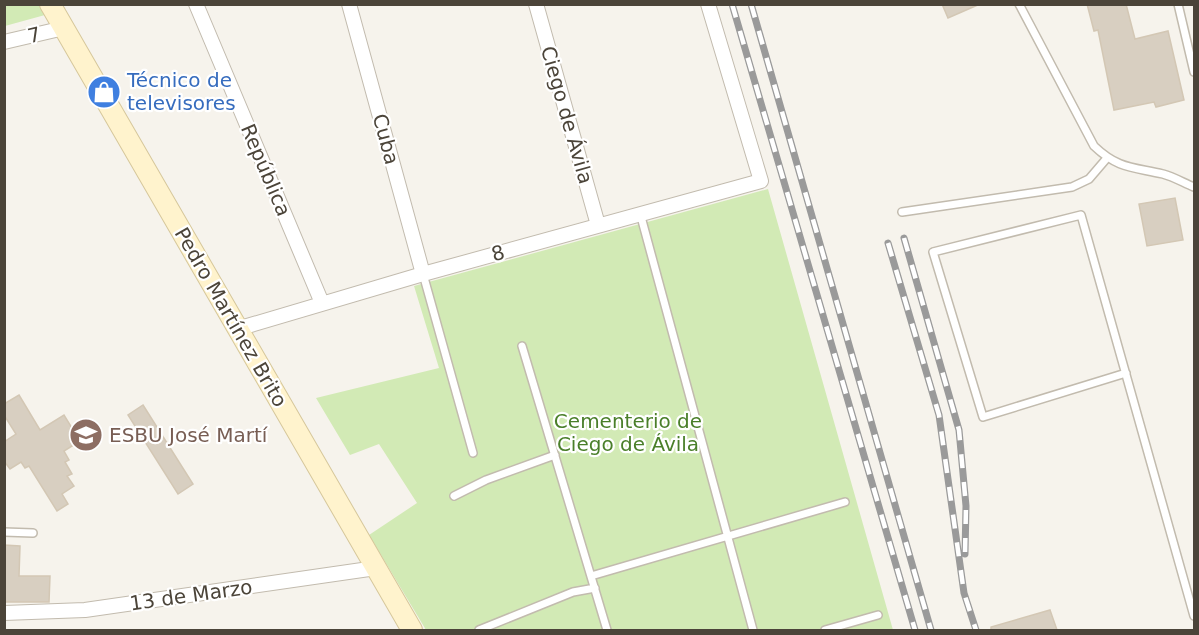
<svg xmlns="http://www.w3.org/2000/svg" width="1199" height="635" font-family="'DejaVu Sans',sans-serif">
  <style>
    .green { fill: #d2eab5 }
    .building { fill: #d8cfc1; stroke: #d3c7b4; stroke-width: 1.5 }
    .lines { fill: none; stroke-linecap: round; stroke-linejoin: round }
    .lane-casing { stroke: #c2bbae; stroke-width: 10 }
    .street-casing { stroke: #c2bbae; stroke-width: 16 }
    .secondary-casing { stroke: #d6c79b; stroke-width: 22 }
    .lane { stroke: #fff; stroke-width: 7 }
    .street { stroke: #fff; stroke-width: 14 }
    .secondary { stroke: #fff3cd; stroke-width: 20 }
    .rail-casing { stroke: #9a9a9a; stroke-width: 7 }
    .rail { stroke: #fff; stroke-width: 4.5; stroke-dasharray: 14; stroke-linecap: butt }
    .labels { text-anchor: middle; stroke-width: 4.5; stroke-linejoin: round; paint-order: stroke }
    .street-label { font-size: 20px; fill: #4b4439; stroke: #fff }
    .shop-label { font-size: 20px; fill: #366cbe; stroke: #fff; text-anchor: start }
    .park-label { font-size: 20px; fill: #4a7f2a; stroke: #fff }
    .education-label { font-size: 20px; fill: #785e54; stroke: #fff; text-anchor: start }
  </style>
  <rect width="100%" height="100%" fill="#f6f3ec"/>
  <path class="green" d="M4 5H41L45 15 5 26Z
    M768 189 893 630H426L369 535 417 503 379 444 350 455 316 398 439 368 414 286Z"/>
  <path class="building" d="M942 4H980L948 18Z
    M1087 4H1126L1135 39 1168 31 1184 100 1156 107 1154 102 1114 110 1098 30 1094 31Z
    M1175 198 1183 240 1147 246 1139 204Z
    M19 395 40 430 64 415 80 441 64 451 69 460 65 462 72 474 67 476 74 486 62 494 68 504 57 511 29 466 25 468 21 462 10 469 4 461V442L16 434 4 415V404Z
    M143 405 193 484 178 494 128 415Z
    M4 545 20 546 19 576H50L49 602H4Z
    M1050 610 1057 630H991V627Z"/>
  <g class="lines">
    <defs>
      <path id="lane" d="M1019 4 1094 146C1118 169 1133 167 1163 174 1174 177 1184 183 1194 187
        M1178 4 1194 72
        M902 212 1072 187 1089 179 1107 158
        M640 213 753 630
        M423 274 473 453
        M522 346 607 630
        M1126 373 983 417 933 252 1081 215 1194 616
        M454 496 486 480 555 455
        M4 532 33 533
        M591 576 845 502
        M479 630 573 592 595 588
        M825 630 878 615"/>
      <path id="street" d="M196 4 322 303
        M349 4 423 274
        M536 4 598 225
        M4 42 64 28
        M237 329 423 274 761 181 708 4
        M4 613 85 610 376 568"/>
      <path id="secondary" d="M50 4 412 630"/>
    </defs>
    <use href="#lane" class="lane-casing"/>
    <use href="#street" class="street-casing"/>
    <use href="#secondary" class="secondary-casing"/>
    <use href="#lane" class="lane"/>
    <use href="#street" class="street"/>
    <use href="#secondary" class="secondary"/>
    <defs>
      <path id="rail" d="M732 4 915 630
        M751 4 931 630
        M904 238 959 430 966 506 965 554
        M888 243 939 415 964 593 976 630"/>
    </defs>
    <use href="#rail" class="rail-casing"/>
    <use href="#rail" class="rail"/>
  </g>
  <defs>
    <symbol id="shop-disc" viewBox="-11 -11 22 22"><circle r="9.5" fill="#3f7fe0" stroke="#fff"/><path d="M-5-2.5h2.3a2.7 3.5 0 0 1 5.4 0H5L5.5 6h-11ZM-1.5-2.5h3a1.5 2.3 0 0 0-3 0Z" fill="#fff"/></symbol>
    <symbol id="school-disc" viewBox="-11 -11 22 22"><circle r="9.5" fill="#8d6e63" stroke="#fff"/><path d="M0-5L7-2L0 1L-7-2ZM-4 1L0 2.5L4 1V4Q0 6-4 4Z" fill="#fff"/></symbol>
  </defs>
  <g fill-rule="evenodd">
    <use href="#shop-disc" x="85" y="73" width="38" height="38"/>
    <use href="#school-disc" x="67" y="416" width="38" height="38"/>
  </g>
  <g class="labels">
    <g class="street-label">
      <text transform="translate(34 35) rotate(-13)" y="7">7</text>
      <text transform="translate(567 115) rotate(74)" y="7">Ciego de Ávila</text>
      <text transform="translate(386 139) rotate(75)" y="7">Cuba</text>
      <text transform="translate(266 170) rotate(67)" y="7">República</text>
      <text transform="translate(498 253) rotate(-16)" y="7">8</text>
      <text transform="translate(231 317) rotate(60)" y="7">Pedro Martínez Brito</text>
      <text transform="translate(191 595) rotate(-8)" y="7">13 de Marzo</text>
    </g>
    <g class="shop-label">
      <text x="127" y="87">Técnico de<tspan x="127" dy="23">televisores</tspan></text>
    </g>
    <g class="park-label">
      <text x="628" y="428">Cementerio de<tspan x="628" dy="23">Ciego de Ávila</tspan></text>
    </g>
    <g class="education-label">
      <text x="109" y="442">ESBU José Martí</text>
    </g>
  </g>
  <rect width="1199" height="635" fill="none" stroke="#4b4439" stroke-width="12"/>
</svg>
